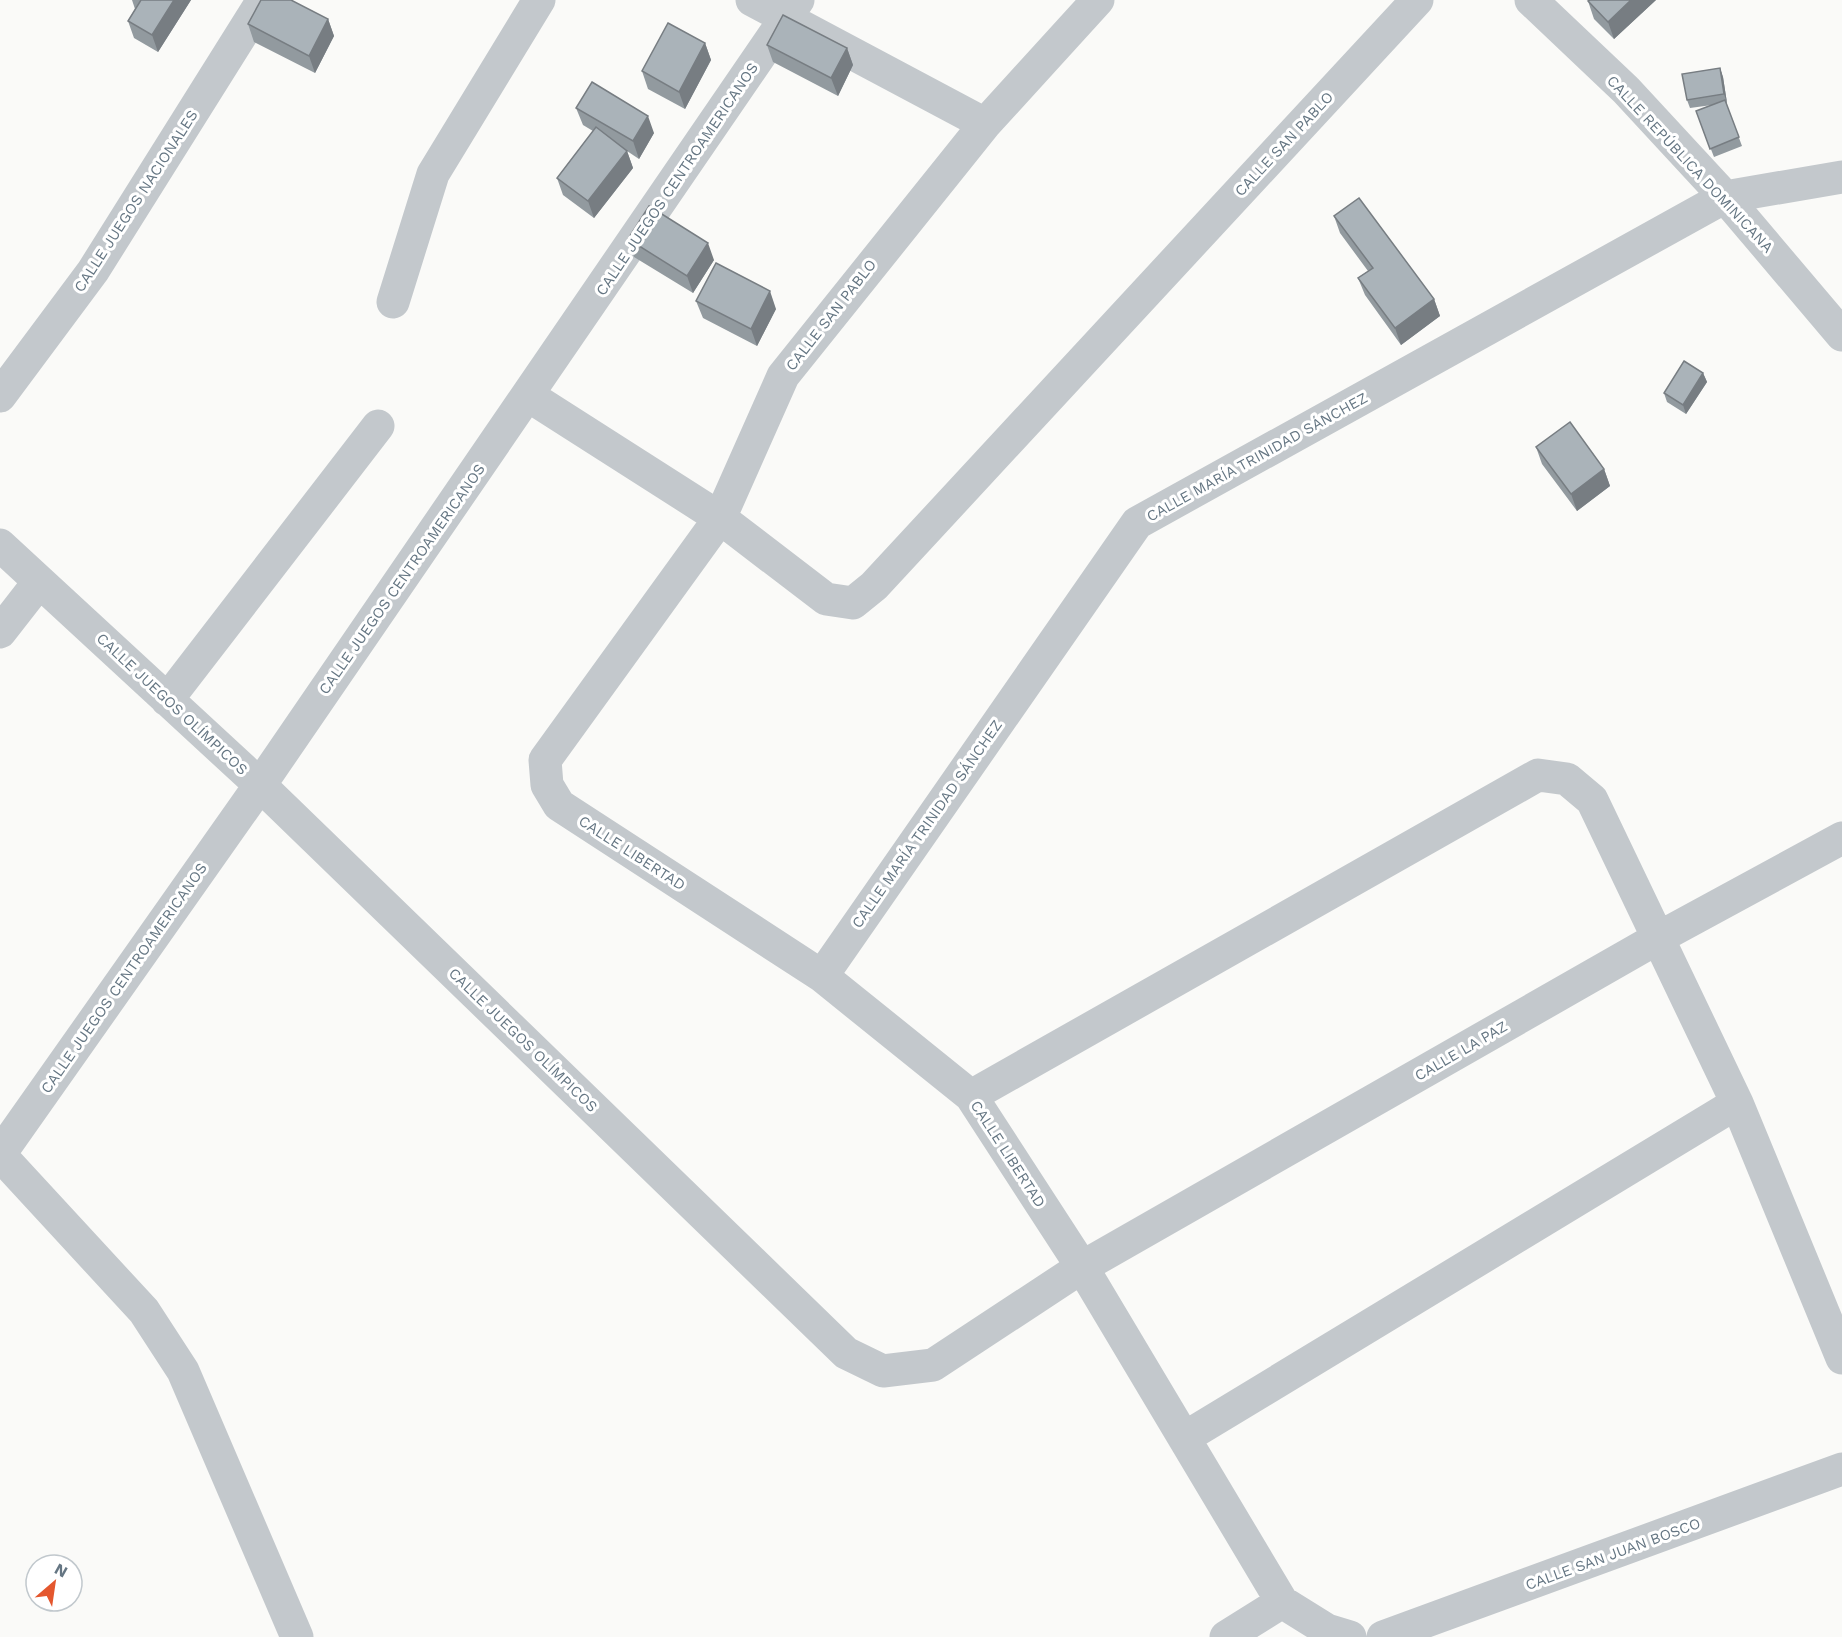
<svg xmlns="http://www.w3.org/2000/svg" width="1842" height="1637" font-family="'Work Sans',sans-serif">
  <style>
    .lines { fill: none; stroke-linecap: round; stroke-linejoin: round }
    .minor { stroke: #c3c8cc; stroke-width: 33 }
    .wall { fill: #929a9f }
    .shaded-wall { fill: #777d82 }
    .building { fill: #aab3b9; stroke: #777d82; stroke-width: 1.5 }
    .labels { text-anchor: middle; stroke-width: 6; stroke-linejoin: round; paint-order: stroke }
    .street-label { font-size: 15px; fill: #657683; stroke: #fff }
  </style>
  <rect width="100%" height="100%" fill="#fafaf8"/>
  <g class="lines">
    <path class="minor" d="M752 0 985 124
      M1098 0 985 124 783 376 720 518 545 760 547 785 559 805 822 976 971 1096 1082 1267 1282 1602 1327 1630 1350 1637
      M1531 0 1626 90 1725 197 1842 335
      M393 302 433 174 539 0
      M0 396 93 271 263 0
      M529 396 720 518 826 599 853 603 874 586 1417 0
      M0 545 260 785 846 1353 883 1371 933 1365 1082 1267 1658 938 1842 838
      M0 632 39 582
      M167 700 378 426
      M822 976 1137 523 1725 197 1842 177
      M971 1096 1538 775 1567 779 1592 800 1737 1103 1842 1358
      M0 1154 260 785 798 0
      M0 1155 144 1311 183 1371 297 1637
      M1184 1438 1737 1103
      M1226 1637 1282 1602
      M1383 1637 1842 1469"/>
  </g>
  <path class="wall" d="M132 0H191L158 52 134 38 128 21 135 9Z
    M1656 0 1614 39 1594 19 1588 1Z
    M328 19 334 36 315 73 254 42 248 24Z
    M705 43 711 60 685 109 648 89 642 71Z
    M767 45 847 48 853 65 838 96 773 62Z
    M1720 68 1723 77 1727 103H1726L1742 146 1714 157 1696 111 1712 105 1690 108 1687 100Z
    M576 108 654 133 639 159 627 151 633 168 594 218 563 195 557 178 593 131 583 125Z
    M1334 216 1434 299 1440 316 1401 345 1365 295 1358 278 1368 271 1340 233Z
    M628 239 714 260 693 293 634 257Z
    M696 301 776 309 757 346 703 318Z
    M1703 373 1707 382 1686 414 1667 402 1664 393Z
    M1536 447 1604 469 1610 486 1577 511 1542 464Z"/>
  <path class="shaded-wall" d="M174 0H191L158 52 152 35Z
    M1631 0H1656L1614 39 1608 22Z
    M328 19 334 36 315 73 309 56Z
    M705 43 711 60 685 109 679 92Z
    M847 48 853 65 838 96 831 78Z
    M1720 68 1723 77 1727 103 1724 94Z
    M648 116 654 133 639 159 633 141Z
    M627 151 633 168 594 218 588 201Z
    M708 243 714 260 693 293 687 276Z
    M770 291 776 309 757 346 751 329Z
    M1434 299 1440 316 1401 345 1395 328Z
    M1703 373 1707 382 1686 414 1683 405Z
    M1604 469 1610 486 1577 511 1571 494Z"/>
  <path class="building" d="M141 0H174L152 35 128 21Z
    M261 0H291L328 19 309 56 248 24Z
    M1590 0H1631L1608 22 1588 1Z
    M783 15 847 48 831 78 767 45Z
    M668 23 705 43 679 92 642 71Z
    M1720 68 1724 94 1687 100 1682 74Z
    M592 82 648 116 633 141 576 108Z
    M1725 100 1739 137 1710 149 1696 111Z
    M596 127 627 151 588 201 557 178Z
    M1359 198 1434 299 1395 328 1358 278 1373 268 1334 216Z
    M649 206 708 243 687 276 628 239Z
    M716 263 770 291 751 329 696 301Z
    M1684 361 1703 373 1683 405 1664 393Z
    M1570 422 1604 469 1571 494 1536 447Z"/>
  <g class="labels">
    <g class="street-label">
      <text transform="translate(1284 144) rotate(-47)" y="5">CALLE SAN PABLO</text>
      <text transform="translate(1690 164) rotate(47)" y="5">CALLE REPÚBLICA DOMINICANA</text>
      <text transform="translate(677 179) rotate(-56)" y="5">CALLE JUEGOS CENTROAMERICANOS</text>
      <text transform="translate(136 201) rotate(-57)" y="5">CALLE JUEGOS NACIONALES</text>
      <text transform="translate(831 315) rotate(-52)" y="5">CALLE SAN PABLO</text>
      <text transform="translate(1257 457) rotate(-29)" y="5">CALLE MARÍA TRINIDAD SÁNCHEZ</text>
      <text transform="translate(402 579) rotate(-55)" y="5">CALLE JUEGOS CENTROAMERICANOS</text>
      <text transform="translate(172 704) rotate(43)" y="5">CALLE JUEGOS OLÍMPICOS</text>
      <text transform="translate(927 824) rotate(-55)" y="5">CALLE MARÍA TRINIDAD SÁNCHEZ</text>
      <text transform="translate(632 853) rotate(33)" y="5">CALLE LIBERTAD</text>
      <text transform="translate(124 978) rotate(-55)" y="5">CALLE JUEGOS CENTROAMERICANOS</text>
      <text transform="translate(523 1040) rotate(44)" y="5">CALLE JUEGOS OLÍMPICOS</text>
      <text transform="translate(1461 1051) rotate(-30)" y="5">CALLE LA PAZ</text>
      <text transform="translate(1008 1154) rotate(57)" y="5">CALLE LIBERTAD</text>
      <text transform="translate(1613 1554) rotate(-20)" y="5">CALLE SAN JUAN BOSCO</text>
    </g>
  </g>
  <g transform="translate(54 1583) rotate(29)"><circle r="28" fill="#ffffff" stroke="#c1c8cd" stroke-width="1.5"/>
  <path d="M0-4.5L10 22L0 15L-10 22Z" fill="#e4572e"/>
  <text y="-9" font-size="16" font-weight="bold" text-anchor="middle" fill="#657683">N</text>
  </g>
</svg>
